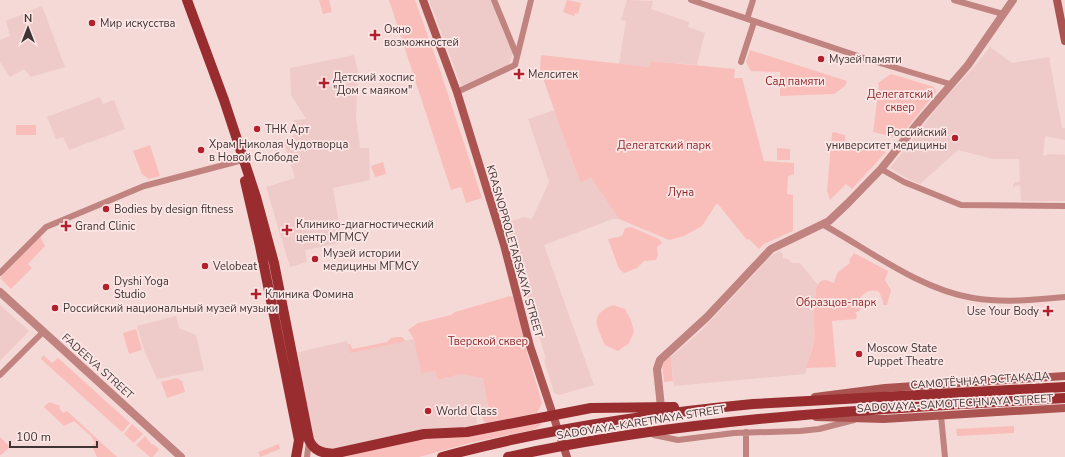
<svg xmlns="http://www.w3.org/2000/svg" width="1065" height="457" font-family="'Nunito Sans',sans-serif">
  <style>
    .built { fill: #eecbc8 }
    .green { fill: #fabeba }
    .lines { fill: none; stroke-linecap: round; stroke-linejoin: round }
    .minor { stroke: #c0837f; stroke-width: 6 }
    .tertiary { stroke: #c0837f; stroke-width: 8 }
    .secondary { stroke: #aa5350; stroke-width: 8 }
    .primary { stroke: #982c2f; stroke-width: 10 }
    .poi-dot { fill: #b2202b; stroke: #fde7e6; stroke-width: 1.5 }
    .labels { text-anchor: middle; stroke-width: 3.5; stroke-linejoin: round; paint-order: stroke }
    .poi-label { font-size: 11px; fill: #3f3534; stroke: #fde7e6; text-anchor: start }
    .park-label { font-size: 11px; fill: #8e272a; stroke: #fde7e6 }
    .street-label { font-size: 11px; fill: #3f3534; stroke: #fde7e6 }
  </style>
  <rect width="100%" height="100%" fill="#f4d9d7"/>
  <path class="built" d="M429 0H498L515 45 509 65 463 86 461 85Z
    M627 0 653 1 651 9 689 22 688 27 705 33 697 65 650 61 649 67 619 64 626 21 621 20Z
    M42 6 65 67 31 77 24 69 10 77 0 62V40L10 36 6 21Z
    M990 47 1012 63 1049 57 1062 128H1065V140L1045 136 1043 155 1047 156V154L1065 155V201H1021L1020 185 1013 187V185L1015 182H1020L1019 159H993L958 150 920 184 908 179 890 168 944 99 974 67Z
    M354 55 358 71 356 117 360 148H369L370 180 333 188 340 229 339 243 305 250 307 262 290 267 266 187 295 178 284 142 294 135 296 127 293 120 306 119 291 95 290 68Z
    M100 97 103 104 114 100 125 129 69 150 63 137 56 139 47 117Z
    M555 110 580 182 591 178 619 219H613L544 245 594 385 559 395 554 393 544 360 546 359 506 225 508 224V222L524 217 532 219 549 182 528 119Z
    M779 251 783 254V258L788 259 792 263H800L818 285 815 293 814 340 805 374 674 386 671 357 702 330 770 257Z
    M0 305 29 331 0 361Z
    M176 316 179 328 196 335 204 370 157 379 144 350 137 326Z
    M414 339 435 370 437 380 466 373 483 378 488 409 476 411 477 424 457 428H427L328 450 314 444 298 355 299 352 347 341 350 352Z"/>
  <path class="green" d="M319 0H329L332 12 323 14Z
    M389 0H415L440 70 482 198 466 203 461 187 451 190Z
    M567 0 581 3 578 14 575 13 574 16 563 12Z
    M750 50 847 81 845 86 834 94 780 96V72L751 71 746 62Z
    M541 55 649 67 650 61 735 69 734 78H742L764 161 794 163V174L788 176 787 194 793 195V231L764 244 759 249 749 239 747 240 717 203 702 226 684 236 669 240 619 219 591 178 580 182 540 70Z
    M891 74 934 87 936 92 899 138 873 132 879 86 878 83Z
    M16 125H36V135H16Z
    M834 132 845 135V140L868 148 869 145 886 152 852 189 846 184 830 200 827 191 832 133Z
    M150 145 160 176 149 179 142 174 133 151Z
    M777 148 790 149V160H777Z
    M383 162 386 174 375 177 371 166Z
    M631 227 659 239 662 243 657 247 658 255 656 260 644 261 637 268 624 273 619 269 608 239 622 236 625 228Z
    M40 236 45 246 28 264 32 268 11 289 0 278Z
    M854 253 888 271 885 280 891 290 887 305H883V301L879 292C870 288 864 293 858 300L859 303 864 305 858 312H855L857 315 856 319 832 321 836 367 806 368C809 359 812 350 814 341 816 331 809 279 825 280 828 280 832 283 834 283L837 273 850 263 849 260Z
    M510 296 513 297 524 337 525 345 542 403 537 413 486 423 483 420 481 410 488 408 483 378 462 374 437 380 435 371 421 373 414 339 408 330 418 323 451 315 455 312Z
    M613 305 625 309 631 320 634 332 629 343 618 351 605 345C596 325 589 315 613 305Z
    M136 329 142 350 129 354 123 333Z
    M397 337H402L406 341 350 353 348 344H350L352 349 387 342 391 338Z
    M43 355 52 363 58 358 130 423 122 432 41 359Z
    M671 356 673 381 664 382 662 363Z
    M177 378 182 381 185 392 167 398 161 382Z
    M49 402 60 406 59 408 63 413 67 411 117 457H97L92 446 95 443 91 436 74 421 64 426 44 407Z
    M541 422V425L533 430 474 442 419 457H340L425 438Z
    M132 424 143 434 134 443 124 434Z
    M1014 426V433L957 436 956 429Z
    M145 436 152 445 153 444 159 449 153 457H150L136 445Z
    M0 437 10 447 1 455H0Z
    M279 444 280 449 260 457 258 452Z"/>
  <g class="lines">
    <path class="minor" d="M494 0 517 56
      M691 0 870 60 950 84
      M954 0 1003 14
      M747 19 753 0
      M741 62 754 22
      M457 92 515 65 531 0
      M881 169 904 182 961 205 1065 206
      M822 224C869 250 919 289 973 298 1004 303 1035 300 1065 297
      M0 273 46 227 144 186 239 161
      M0 375 43 332
      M941 416 945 457
      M746 432V457
      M654 435 678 440 734 433 800 431 819 429 854 420
      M307 457 309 441"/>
    <path class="tertiary" d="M0 292 181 457
      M661 407 657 369 660 360 707 317 771 249 829 221 848 203 881 169 922 118 968 65 1013 0"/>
    <path class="secondary" d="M423 0 457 92 504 245 530 346 567 457
      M1057 0 1065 41
      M815 397 885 388 1065 376
      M816 417 884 419 1065 408"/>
    <path class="primary" d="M187 0 224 100 256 197 274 263 309 440C314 451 322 453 335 454
      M245 181 260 246 299 440 296 457
      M328 455 424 434 467 432 591 408 674 407
      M442 457C543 429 649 414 753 404L1065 387
      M508 457C691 417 878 409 1065 398"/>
  </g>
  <g class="poi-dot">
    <circle cx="92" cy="23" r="4"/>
    <path d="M373 29h4v4h4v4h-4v4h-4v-4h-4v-4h4z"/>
    <circle cx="821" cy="59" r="4"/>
    <path d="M517 68h4v4h4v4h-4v4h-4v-4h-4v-4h4z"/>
    <path d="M322 77h4v4h4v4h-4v4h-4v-4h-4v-4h4z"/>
    <circle cx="257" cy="129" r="4"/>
    <circle cx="955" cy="138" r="4"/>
    <circle cx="201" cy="150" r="4"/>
    <circle cx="106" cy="209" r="4"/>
    <path d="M64 220h4v4h4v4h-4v4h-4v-4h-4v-4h4z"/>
    <path d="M285 224h4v4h4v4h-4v4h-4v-4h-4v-4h4z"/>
    <circle cx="315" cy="259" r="4"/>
    <circle cx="205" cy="266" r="4"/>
    <circle cx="106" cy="287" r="4"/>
    <path d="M254 288h4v4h4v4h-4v4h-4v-4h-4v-4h4z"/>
    <circle cx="55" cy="308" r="4"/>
    <path d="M1046 305h4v4h4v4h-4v4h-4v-4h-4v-4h4z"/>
    <circle cx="859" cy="354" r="4"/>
    <circle cx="428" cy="411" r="4"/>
  </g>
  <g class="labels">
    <g class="poi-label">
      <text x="100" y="27">Мир искусства</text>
      <text x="384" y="33">Окно<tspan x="384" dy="13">возможностей</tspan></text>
      <text x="829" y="63">Музей памяти</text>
      <text x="528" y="78">Мелситек</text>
      <text x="333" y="81">Детский хоспис<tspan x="333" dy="13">"Дом с маяком"</tspan></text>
      <text x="265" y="133">ТНК Арт</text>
      <text x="947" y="136" text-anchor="end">Российский<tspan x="947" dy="13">университет медицины</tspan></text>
      <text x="209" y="148">Храм Николая Чудотворца<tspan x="209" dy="13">в Новой Слободе</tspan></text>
      <text x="114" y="213">Bodies by design fitness</text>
      <text x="296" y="228">Клинико-диагностический<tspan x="296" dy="13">центр МГМСУ</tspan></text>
      <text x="75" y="230">Grand Clinic</text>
      <text x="323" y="257">Музей истории<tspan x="323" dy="13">медицины МГМСУ</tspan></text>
      <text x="213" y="270">Velobeat</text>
      <text x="114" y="285">Dyshi Yoga<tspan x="114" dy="13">Studio</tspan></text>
      <text x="265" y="298">Клиника Фомина</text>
      <text x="63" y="312">Российский национальный музей музыки</text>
      <text x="1039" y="315" text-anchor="end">Use Your Body</text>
      <text x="867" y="352">Moscow State<tspan x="867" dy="13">Puppet Theatre</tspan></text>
      <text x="436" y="415">World Class</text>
    </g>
    <g class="park-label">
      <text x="795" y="85">Сад памяти</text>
      <text x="900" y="98">Делегатский<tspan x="900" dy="13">сквер</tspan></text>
      <text x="664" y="149">Делегатский парк</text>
      <text x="681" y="196">Луна</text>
      <text x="836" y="306">Образцов-парк</text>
      <text x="488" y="345">Тверской сквер</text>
    </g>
    <g class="street-label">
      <text transform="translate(515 251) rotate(74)" y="4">KRASNOPROLETARSKAYA STREET</text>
      <text transform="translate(98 366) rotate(42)" y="4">FADEEVA STREET</text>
      <text transform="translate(980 380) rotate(-4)" y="4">САМОТЁЧНАЯ ЭСТАКАДА</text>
      <text transform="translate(955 403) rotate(-3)" y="4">SADOVAYA-SAMOTECHNAYA STREET</text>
      <text transform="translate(641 422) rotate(-9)" y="4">SADOVAYA-KARETNAYA STREET</text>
    </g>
  </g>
  <g transform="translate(28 28)" stroke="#fde7e6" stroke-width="3" paint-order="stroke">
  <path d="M0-3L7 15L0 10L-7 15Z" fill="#3f3534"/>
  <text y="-6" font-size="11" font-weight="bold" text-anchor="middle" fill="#3f3534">N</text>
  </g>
  <path d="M10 441v6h87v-6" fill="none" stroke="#3f3534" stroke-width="2"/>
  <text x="16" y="441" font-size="12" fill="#3f3534" stroke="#fde7e6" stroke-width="3" paint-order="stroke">100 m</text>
</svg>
